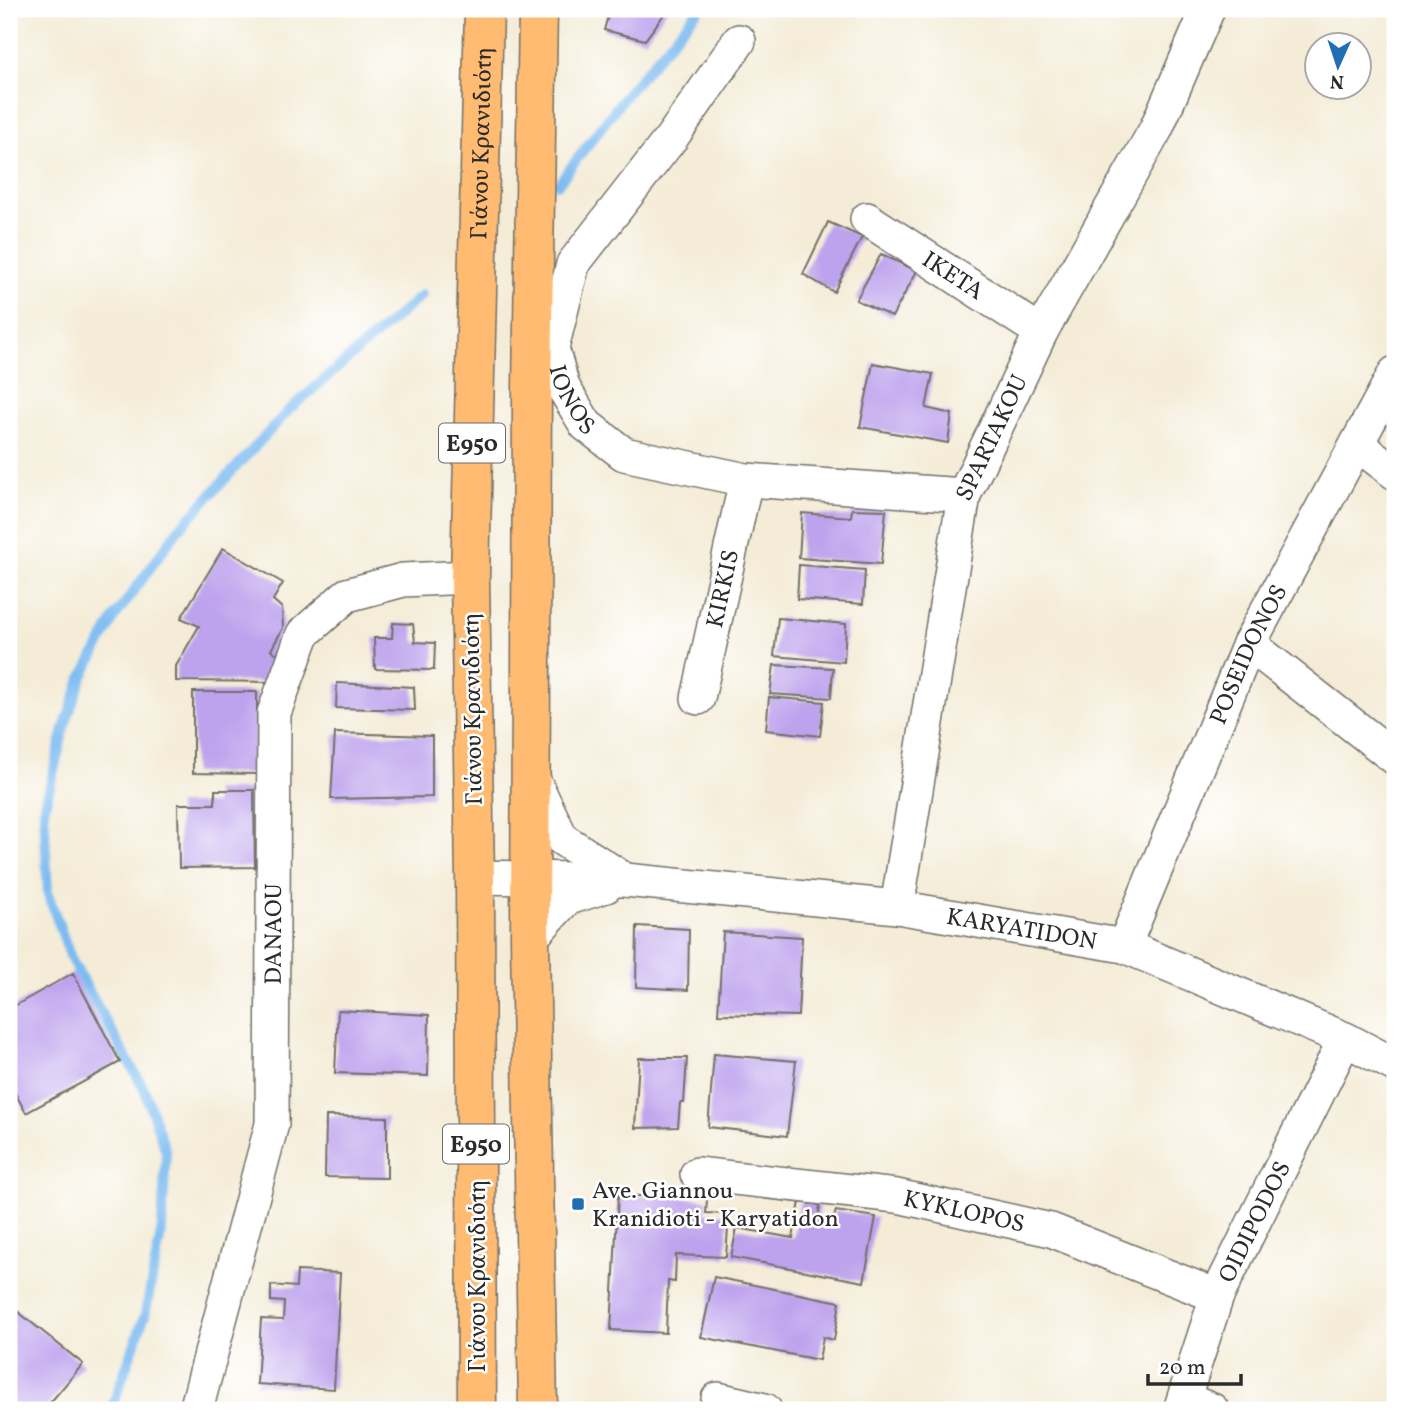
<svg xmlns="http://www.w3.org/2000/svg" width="1404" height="1419" font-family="Vollkorn,serif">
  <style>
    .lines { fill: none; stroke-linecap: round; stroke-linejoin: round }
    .stream { stroke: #7dbcf1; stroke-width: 10 }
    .building { fill: #bda2ed }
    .minor-casing { stroke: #716f67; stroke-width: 36 }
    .major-casing { stroke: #716f67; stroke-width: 41 }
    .minor { stroke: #fff; stroke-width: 33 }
    .major { stroke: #ffbb71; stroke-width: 38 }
    .poi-dot { fill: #1f6fb2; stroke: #fff; stroke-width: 2.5 }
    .labels { text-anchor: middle; stroke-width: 5; stroke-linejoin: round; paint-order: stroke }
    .shield { fill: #fff; stroke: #6b6b6b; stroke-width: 2 }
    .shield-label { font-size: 23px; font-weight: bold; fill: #2b2b2b }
    .street-label { font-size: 24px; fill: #2b2b2b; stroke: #fff }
    .poi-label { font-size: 24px; fill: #2b2b2b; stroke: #fff; text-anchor: start }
  </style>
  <rect width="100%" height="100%" fill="#fff"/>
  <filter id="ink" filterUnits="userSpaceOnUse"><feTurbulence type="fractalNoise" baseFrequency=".0143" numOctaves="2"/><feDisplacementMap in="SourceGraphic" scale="14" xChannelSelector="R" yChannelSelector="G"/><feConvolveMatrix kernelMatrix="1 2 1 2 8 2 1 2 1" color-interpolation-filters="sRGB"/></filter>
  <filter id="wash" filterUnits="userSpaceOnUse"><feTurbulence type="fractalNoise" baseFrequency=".00686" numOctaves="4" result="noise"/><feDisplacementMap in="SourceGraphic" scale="28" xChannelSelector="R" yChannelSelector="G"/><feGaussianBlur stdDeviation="1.57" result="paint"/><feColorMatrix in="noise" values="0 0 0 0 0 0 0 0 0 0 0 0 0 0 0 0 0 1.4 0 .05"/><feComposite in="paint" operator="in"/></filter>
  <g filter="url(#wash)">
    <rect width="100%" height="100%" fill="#f4ecd7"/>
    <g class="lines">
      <path class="stream" d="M558 184 629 91 699 9
        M111 1410 145 1315 162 1228 166 1152 144 1089 72 961 48 894 44 810 65 725 81 680 115 617 177 531 289 410 422 295"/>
    </g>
    <g id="blocks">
      <path class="building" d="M610 9H668L645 40 604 30Z
        M828 222 862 237 834 292 803 274Z
        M881 254 917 271 892 317 856 300Z
        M873 363 933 374 926 408 952 414 948 443 860 427Z
        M852 509 886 510 881 564 799 558 802 513 851 517Z
        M223 548 283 583 273 600 282 608 283 628 271 650 279 655 278 682 176 681V666L199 626 181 618Z
        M799 565 865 570 863 604 797 599Z
        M778 618 846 624 844 662 774 656Z
        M393 623 413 624 415 642 435 643 434 670 375 669 374 638H392Z
        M774 665 833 668 831 698 770 694Z
        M337 683 414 687 415 710 336 708Z
        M193 692H257V774L193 773Z
        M769 697 824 702 820 736 766 730Z
        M335 733 432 736V797L331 799Z
        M215 790H254L255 867 179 868 178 804H215Z
        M637 926 689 929 688 990 636 987Z
        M723 932 802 937 798 1016 718 1014Z
        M73 973 120 1062 26 1113 9 1082V1009Z
        M338 1010 429 1015 428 1076 335 1073Z
        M714 1054 796 1061 787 1136 708 1127Z
        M639 1058H687L684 1103H680L678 1127 635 1128Z
        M326 1116 387 1117V1178L325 1177Z
        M618 1195 707 1199 706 1213 729 1214 726 1257 676 1255 675 1282 668 1281 666 1333 611 1330Z
        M800 1202 820 1205 817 1226 830 1228 836 1211 876 1217 864 1282 731 1257 737 1228 793 1238Z
        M297 1271 340 1273 334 1389 257 1384 261 1319 283 1320 284 1302 271 1301V1285L296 1287Z
        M714 1277 840 1302 834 1340 823 1337 819 1360 701 1337Z
        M11 1306 83 1364 44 1410H9Z"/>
    </g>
  </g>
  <g filter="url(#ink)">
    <use href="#blocks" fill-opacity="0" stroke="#716f67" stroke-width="2"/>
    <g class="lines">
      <defs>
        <g id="minor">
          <path id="s1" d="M739 41 672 137 573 264 552 348 563 387 586 425 624 454 746 480 964 495"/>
          <path id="s2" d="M867 219 1041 332"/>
          <path d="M1357 444 1395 473"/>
          <path d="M1249 644 1395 758"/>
          <path id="s3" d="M698 698 746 480"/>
          <path d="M533 779 562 839 625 880"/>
          <path id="s4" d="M475 877 625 880 897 907 1124 946 1345 1039 1395 1065"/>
          <path id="s5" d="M897 907 964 495 1041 332 1156 129 1208 9"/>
          <path d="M530 939 566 899 606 886"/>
          <path id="s6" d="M1124 946 1249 644 1395 373"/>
          <path id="s7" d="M697 1174 897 1196 1051 1230 1217 1296"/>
          <path d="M718 1399 765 1410"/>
          <path d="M1184 1399 1212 1410"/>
          <path id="s8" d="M196 1410 272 1124 274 713 303 634 347 595 403 580 470 577"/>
          <path id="s9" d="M1180 1410 1217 1296 1345 1039"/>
        </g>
        <g id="major">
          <path d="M538 9 532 388 530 939 538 1410"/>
          <path id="s10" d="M477 1410 475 877 470 577 484 9"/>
        </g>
      </defs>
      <use href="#minor" class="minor-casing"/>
      <use href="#major" class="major-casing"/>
      <use href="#minor" class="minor"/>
      <use href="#major" class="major"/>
    </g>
  </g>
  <rect class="poi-dot" x="571" y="1197" width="14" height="14" rx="3.5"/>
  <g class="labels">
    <g class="shield">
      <rect x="439" y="423.5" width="66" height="39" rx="5"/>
      <rect x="443" y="1124.5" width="66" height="39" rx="5"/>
    </g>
    <g class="shield-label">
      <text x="472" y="451">E950</text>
      <text x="476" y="1152">E950</text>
    </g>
    <g class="street-label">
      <text dy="8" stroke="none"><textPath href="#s10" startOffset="1267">Γιάνου Κρανιδιότη</textPath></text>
      <text dy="8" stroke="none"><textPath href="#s2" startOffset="103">IKETA</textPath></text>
      <text dy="8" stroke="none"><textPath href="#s1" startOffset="420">IONOS</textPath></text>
      <text dy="8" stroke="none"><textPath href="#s5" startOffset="481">SPARTAKOU</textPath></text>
      <text dy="8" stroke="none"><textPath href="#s3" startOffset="112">KIRKIS</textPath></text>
      <text dy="8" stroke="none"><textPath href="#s6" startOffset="317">POSEIDONOS</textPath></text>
      <text transform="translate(472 709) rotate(-91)" y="8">Γιάνου Κρανιδιότη</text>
      <text dy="8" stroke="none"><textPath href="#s4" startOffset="550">KARYATIDON</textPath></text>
      <text dy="8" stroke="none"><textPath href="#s8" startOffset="486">DANAOU</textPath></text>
      <text dy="8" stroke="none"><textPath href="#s7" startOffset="270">KYKLOPOS</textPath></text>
      <text dy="8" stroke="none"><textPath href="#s9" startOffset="203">OIDIPODOS</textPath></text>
      <text transform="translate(477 1276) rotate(-90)" y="8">Γιάνου Κρανιδιότη</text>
    </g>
    <g class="poi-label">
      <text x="592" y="1198">Ave. Giannou<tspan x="592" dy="28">Kranidioti - Karyatidon</tspan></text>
    </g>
  </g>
  <rect width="1404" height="1419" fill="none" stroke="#fff" stroke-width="35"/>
  <g transform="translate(1338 66) rotate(183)"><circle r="33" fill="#ffffff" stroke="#aaaaaa" stroke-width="2"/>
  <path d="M0-5L12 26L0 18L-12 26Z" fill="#1f6fb2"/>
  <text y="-10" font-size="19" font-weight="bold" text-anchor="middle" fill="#2b2b2b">N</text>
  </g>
  <path d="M1148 1374v10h93v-10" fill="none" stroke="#2b2b2b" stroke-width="3.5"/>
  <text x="1159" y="1374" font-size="21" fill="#2b2b2b" stroke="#ffffff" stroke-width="5" paint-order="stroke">20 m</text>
</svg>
